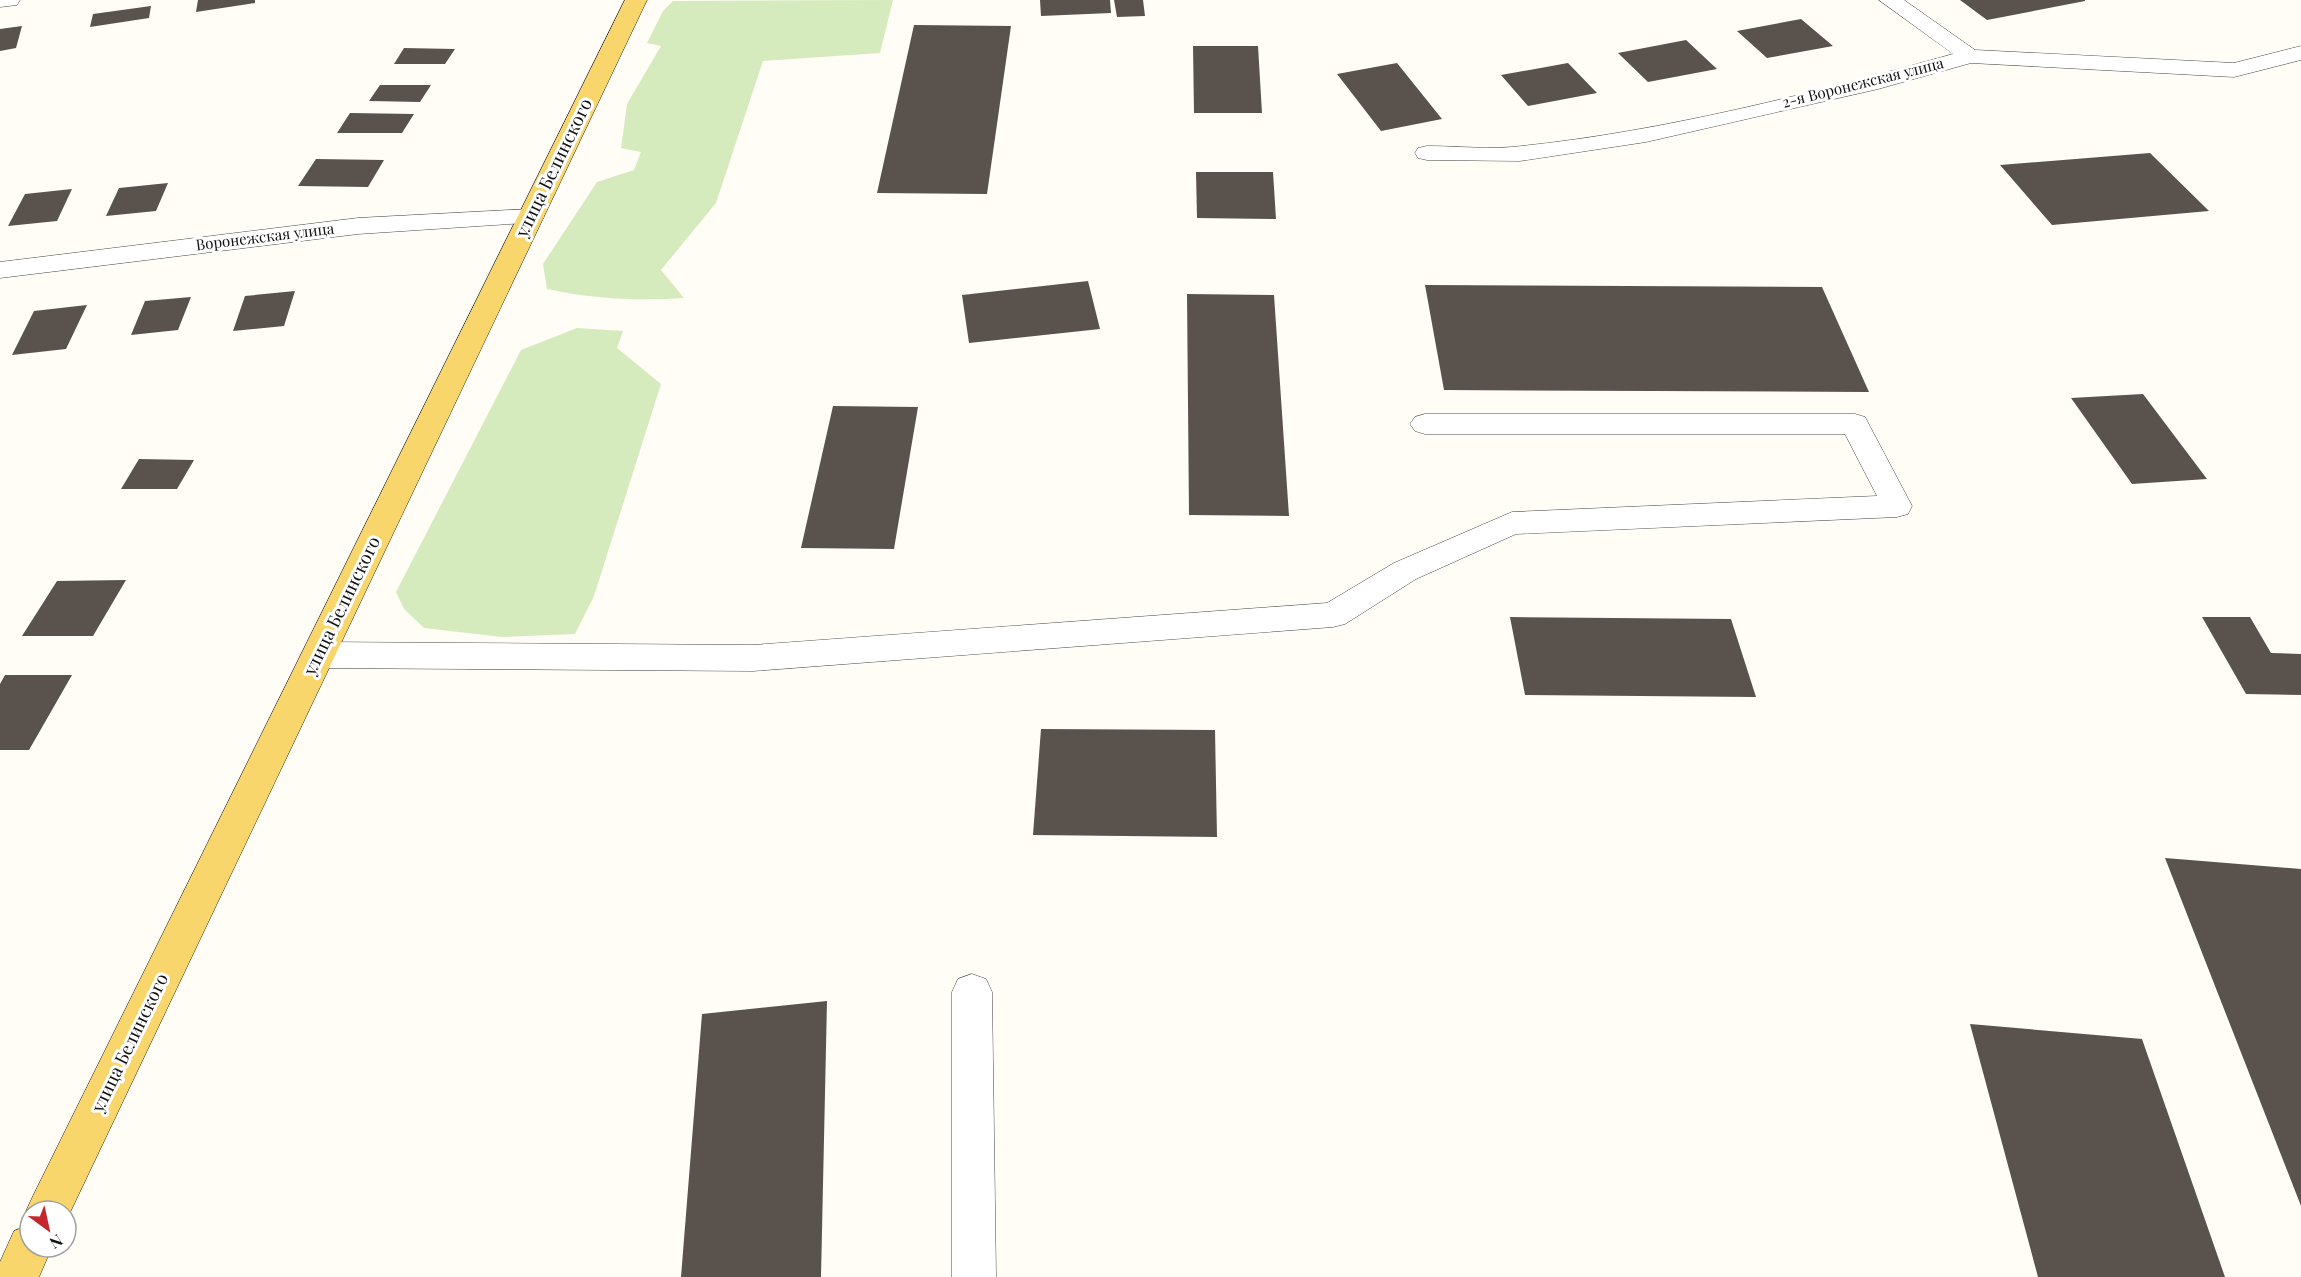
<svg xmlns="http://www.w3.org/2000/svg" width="2301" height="1277" font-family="'Playfair Display',serif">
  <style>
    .green { fill: #d5ebbd }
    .building { fill: #5a524d }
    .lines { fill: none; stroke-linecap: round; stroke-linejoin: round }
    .minor-casing { stroke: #444; stroke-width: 1 }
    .major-casing { stroke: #222; stroke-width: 1 }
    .minor { fill: #fff; fill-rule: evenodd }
    .major { fill: #f9d66b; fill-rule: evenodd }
    .labels { text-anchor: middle; stroke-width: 6; stroke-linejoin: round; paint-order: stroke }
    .far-street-label { font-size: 15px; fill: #111; stroke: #fff }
    .street-label { font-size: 18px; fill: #111; stroke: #fff }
  </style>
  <rect width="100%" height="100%" fill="#fffdf5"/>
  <path class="green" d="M893 0 880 53 763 61 716 203 661 270 684 298C637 301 593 299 547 289L543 264 597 182 634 170 641 152 621 148 627 104 661 46 647 43 663 11 673 1Z
    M577 328 623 331 617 348 661 384 594 596 575 634 502 637 424 628 404 609 396 592 521 350Z"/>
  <path class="building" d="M198 0H255V3L196 12Z
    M1040 0H1110L1111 13 1041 16Z
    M1114 0H1143L1145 16 1117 17Z
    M1960 0H2085V1L1987 20Z
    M151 6 149 18 90 27 93 14Z
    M1801 19 1833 46 1767 58 1737 31Z
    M914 25 1011 26 987 194 877 193Z
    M22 26 16 48 0 51V29Z
    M1686 40 1717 69 1648 82 1618 53Z
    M1193 46H1258L1262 113H1194Z
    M404 48 455 49 445 64H394Z
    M1397 63 1442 119 1381 131 1337 74Z
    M1568 63 1597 93 1528 106 1501 75Z
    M380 85H431L420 102 369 101Z
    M350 113 414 114 402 133H337Z
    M2150 153 2209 211 2052 225 2000 165Z
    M316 159 384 160 368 187 298 186Z
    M1196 172H1273L1276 219 1197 218Z
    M168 183 156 211 106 216 119 188Z
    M72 189 57 221 8 226 25 194Z
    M1088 281 1100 329 969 343 962 295Z
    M1425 285 1822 287 1869 392 1444 390Z
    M295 291 284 326 233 331 245 296Z
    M1187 294 1274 295 1289 516 1189 515Z
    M191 297 178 330 131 335 145 301Z
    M87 305 66 349 12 355 34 311Z
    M2143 394 2207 479 2132 484 2071 398Z
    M833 406 918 407 894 549 801 548Z
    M139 459 194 460 177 489H121Z
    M126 580 93 636H22L57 581Z
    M1510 617 1731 619 1756 697 1525 695Z
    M2202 617H2250L2271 653 2301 654V695L2246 694Z
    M5 675H72L29 750H0V684Z
    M1041 729 1215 730 1217 837 1033 835Z
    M2165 858 2301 869V1206Z
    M827 1001 821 1277H681L702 1014Z
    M1970 1024 2142 1039 2225 1277H2038Z"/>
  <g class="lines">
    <defs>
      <path id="minor" d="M0 0H20L17 5 0 7Z
        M1879 0H1904L1975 50 2234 63 2301 46V60L2234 77 1971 63 1878 89 1646 142 1520 161 1427 160 1418 158 1415 153 1418 148 1427 146C1458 146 1491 150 1522 146 1665 131 1814 93 1953 54Z
        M531 209 540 212 544 217 540 222 358 234 0 278V262L358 218Z
        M1425 414H1855L1865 417 1912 506 1908 514 1897 517 1516 534 1416 579 1345 624 1333 627 753 671 318 668 306 664 301 655 306 646 318 642 753 645 1327 603 1394 563 1512 512 1877 496 1845 434H1425L1415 431 1410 424 1415 417Z
        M972 974 986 979 992 992 996 1277H952V992L958 979Z"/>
      <path id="major" d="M625 0H647L66 1221V1211H30V1220L26 1211 33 1196Z
        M30 1225V1247H52L39 1277H0V1262L14 1231Z"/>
    </defs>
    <use href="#minor" class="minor-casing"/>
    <use href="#major" class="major-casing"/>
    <use href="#minor" class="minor"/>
    <use href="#major" class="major"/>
  </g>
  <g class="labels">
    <g class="far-street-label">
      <text transform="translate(1863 83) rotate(-14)" y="5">2-я Воронежская улица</text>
      <text transform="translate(265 237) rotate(-7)" y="5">Воронежская улица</text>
    </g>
    <g class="street-label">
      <text transform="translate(554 168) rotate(-64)" y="6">улица Белинского</text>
      <text transform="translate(342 606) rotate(-64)" y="6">улица Белинского</text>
      <text transform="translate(130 1043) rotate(-64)" y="6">улица Белинского</text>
    </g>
  </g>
  <g transform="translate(48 1229) rotate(147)"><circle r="28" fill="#ffffff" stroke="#a0a0a0" stroke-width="1.5"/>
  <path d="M0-4.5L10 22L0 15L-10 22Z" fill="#c4262e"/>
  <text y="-9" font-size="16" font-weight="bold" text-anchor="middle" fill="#111111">N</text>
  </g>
</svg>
